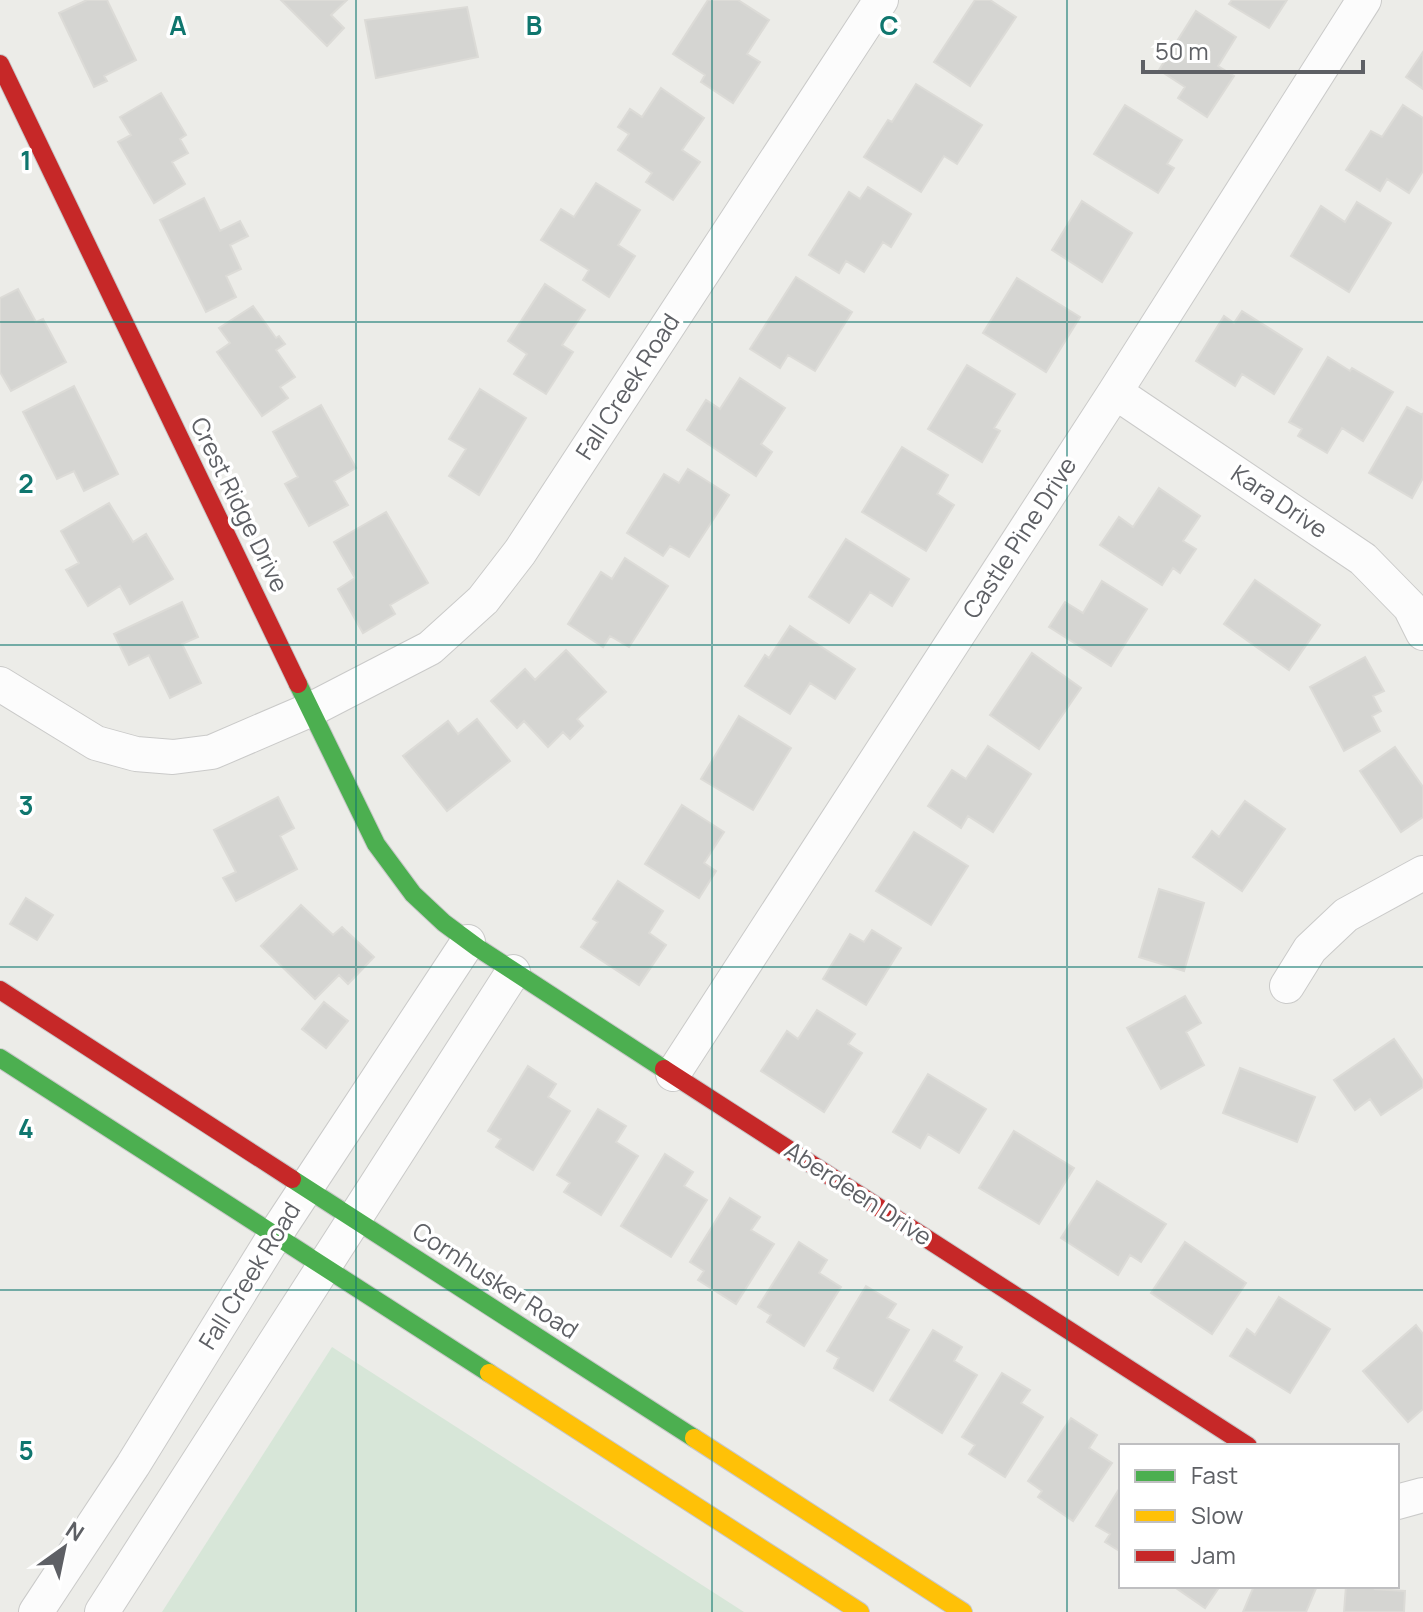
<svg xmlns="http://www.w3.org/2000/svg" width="1423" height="1612" font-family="Manrope,sans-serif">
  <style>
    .grass { fill: #d7e6d8 }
    .building { fill: #d5d5d2; stroke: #dcdbd7; stroke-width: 2 }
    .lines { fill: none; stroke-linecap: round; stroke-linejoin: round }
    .street-casing { stroke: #cacac9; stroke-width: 36 }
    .fast-casing { stroke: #c8c8c9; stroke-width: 20 }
    .slow-casing { stroke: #c8c8c9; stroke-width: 20 }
    .jam-casing { stroke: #c8c8c9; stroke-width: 20 }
    .street { stroke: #fcfcfc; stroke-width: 34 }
    .fast { stroke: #4caf50; stroke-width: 18 }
    .slow { stroke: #ffc107; stroke-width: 18 }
    .jam { stroke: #c62828; stroke-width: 18 }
    .grid { fill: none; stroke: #0f766e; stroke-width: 2; stroke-opacity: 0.55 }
    .labels { text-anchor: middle; stroke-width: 7; stroke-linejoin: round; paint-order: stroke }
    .street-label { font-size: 24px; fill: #5e6065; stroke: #fff }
    .grid-label { font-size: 26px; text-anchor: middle; font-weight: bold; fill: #0f766e; stroke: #fff; stroke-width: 7; stroke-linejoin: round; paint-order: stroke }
  </style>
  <rect width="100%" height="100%" fill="#ecece8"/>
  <path class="grass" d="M332 1347 744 1612H162Z"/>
  <path class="building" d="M87 0H107L136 60 104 76 107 81 94 87 59 13Z
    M281 0H347L331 15 344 28 327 46Z
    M708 0H738L769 20 747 54 760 62 733 103 701 82 705 75 673 54Z
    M975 0H990L1016 17 970 86 934 62Z
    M1232 0H1287L1269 28 1229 4Z
    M467 7 478 57 376 78 365 20Z
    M1196 11 1236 37 1218 66 1234 76 1207 117 1178 98 1185 87 1159 70Z
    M1423 52V89L1406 77Z
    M916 84 982 125 957 164 944 156 921 192 864 157 888 120 892 122Z
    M661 88 704 118 682 150 700 162 673 200 646 182 652 173 618 150 629 134 618 127 630 109 642 117Z
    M161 93 186 135 180 139 188 153 172 162 185 184 154 203 118 142 131 135 120 117Z
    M1125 105 1182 140 1167 164 1174 168 1158 193 1094 154Z
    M1403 105 1423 118V171L1409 193 1387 179 1380 191 1346 170 1371 131 1382 137Z
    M596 183 640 210 618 245 635 256 609 297 583 280 589 270 541 240 561 209 574 217Z
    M868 187 911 214 891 247 883 242 864 272 846 261 839 273 809 255 849 192 860 199Z
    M204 198 220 231 240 221 248 236 230 245 241 269 226 276 236 297 206 312 160 220Z
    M1082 201 1132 233 1102 282 1052 250Z
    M1357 202 1391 223 1349 292 1291 256 1321 206 1345 222Z
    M796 277 852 312 815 371 788 355 780 368 750 349Z
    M1017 278 1080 317 1046 372 983 333Z
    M545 284 585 310 562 345 573 352 546 394 514 374 527 354 508 341Z
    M18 289 36 322 43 319 66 362 11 391 0 372V298Z
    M253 306 276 338 279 336 285 344 276 350 295 377 280 387 288 398 262 416 217 352 230 343 219 328Z
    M1242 311 1302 349 1274 394 1242 374 1235 386 1196 361 1224 316 1234 323Z
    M1328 357 1350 371 1352 368 1393 392 1363 441 1342 428 1327 453 1298 436 1302 429 1289 422Z
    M967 365 1015 394 994 428 1000 431 982 462 928 429Z
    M740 378 785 408 761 444 772 452 756 476 687 430 706 400 720 409Z
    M74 386 118 474 84 491 74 471 57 479 23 412Z
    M480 389 526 418 479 495 449 476 466 449 449 439Z
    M321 405 356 468 334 481 348 505 309 526 285 484 298 477 273 432Z
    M1407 407 1422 415 1423 413V478L1412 498 1369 473Z
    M902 447 948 475 937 494 954 505 926 551 862 512Z
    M688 469 729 495 689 557 670 546 663 556 627 533 664 474 679 483Z
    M1159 488 1200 516 1183 541 1196 549 1180 573 1173 568 1162 585 1100 545 1119 517 1133 527Z
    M109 503 133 542 146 534 173 579 130 604 120 586 88 606 66 570 79 563 61 531Z
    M386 512 428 583 390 605 395 614 363 633 338 589 355 578 334 542Z
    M846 539 909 579 892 606 870 592 849 623 809 597Z
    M625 558 668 586 629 647 610 636 603 647 568 624 601 572 612 579Z
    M1255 580 1320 625 1289 670 1224 624Z
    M1102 581 1147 609 1111 666 1049 627 1065 602 1083 613Z
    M182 602 198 637 182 644 201 683 170 698 149 655 129 665 114 634Z
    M790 626 855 669 835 699 810 683 790 714 745 686 765 655 769 658Z
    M566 650 606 692 577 719 583 726 570 739 563 732 548 747 524 721 517 728 491 701 525 669 535 680Z
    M1032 653 1081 688 1039 749 990 715Z
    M1365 657 1384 691 1373 696 1381 711 1372 716 1380 731 1344 751 1310 687Z
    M739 716 791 748 753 810 701 779Z
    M477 719 510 761 447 811 403 756 448 721 458 734Z
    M988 746 1031 774 993 832 968 816 961 828 928 806 952 770 966 779Z
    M1395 747 1423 787V817L1401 832 1360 771Z
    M278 797 294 828 280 836 297 869 236 901 223 878 236 872 214 830Z
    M1245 801 1285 829 1242 891 1193 857 1212 831 1219 837Z
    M682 805 724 832 704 863 716 871 699 898 645 864Z
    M914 832 968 866 931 925 876 891Z
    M618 881 663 911 649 933 666 945 639 985 581 947 598 922 593 919Z
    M1159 889 1204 903 1184 971 1139 957Z
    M26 898 53 915 37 940 10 924Z
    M301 905 333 935 342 927 374 957 348 984 339 975 315 999 261 946Z
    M872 930 901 948 866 1005 823 979 850 934 864 942Z
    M1185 996 1201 1023 1186 1032 1204 1065 1161 1089 1127 1028Z
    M324 1002 348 1021 326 1048 302 1029Z
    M817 1010 855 1034 848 1044 862 1053 824 1112 761 1071 787 1031 798 1039Z
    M1394 1039 1423 1081V1087L1381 1115 1370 1099 1355 1110 1334 1080Z
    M528 1066 556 1084 548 1097 570 1111 533 1170 496 1147 501 1139 488 1131Z
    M1240 1068 1315 1097 1297 1142 1223 1113Z
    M928 1074 986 1109 959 1153 928 1134 920 1148 893 1132Z
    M598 1109 626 1126 616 1142 638 1156 601 1215 564 1192 570 1183 557 1175Z
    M1014 1131 1074 1168 1039 1224 979 1188Z
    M665 1154 693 1172 684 1186 707 1200 671 1257 621 1226Z
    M1097 1181 1166 1224 1141 1262 1130 1255 1118 1275 1061 1238Z
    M730 1198 760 1217 751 1230 774 1244 736 1304 698 1280 704 1271 690 1262Z
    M799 1242 827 1260 819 1273 841 1287 804 1346 767 1322 771 1315 758 1307Z
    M1185 1242 1246 1283 1212 1334 1151 1293Z
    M866 1286 896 1304 887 1318 909 1330 873 1391 834 1368 839 1358 827 1351Z
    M1279 1297 1330 1329 1290 1393 1230 1356 1247 1329 1255 1335Z
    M1416 1325 1423 1334V1409L1408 1422 1363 1371Z
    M933 1330 962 1347 954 1361 977 1375 942 1433 890 1400Z
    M1002 1373 1030 1390 1021 1403 1043 1417 1005 1477 969 1454 975 1445 962 1437Z
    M1071 1418 1097 1435 1089 1448 1112 1463 1073 1521 1038 1497 1042 1491 1028 1481Z
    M1121 1486V1552L1105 1542 1110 1534 1096 1526Z
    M1173 1586H1220L1205 1608Z
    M1254 1586H1317L1306 1612H1243Z
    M1346 1586H1376L1375 1589 1405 1591 1404 1612H1344Z"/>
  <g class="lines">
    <defs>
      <path id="street" d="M1115 392 1363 559 1410 607 1423 633
        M0 684 96 743 136 754 173 757 212 752 312 709 430 648 483 600 520 552 881 0
        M1287 986 1310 949 1346 915 1423 873
        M673 1074 1115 392 1364 0
        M1397 1502 1423 1495
        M36 1612 133 1465 275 1235 468 942
        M102 1612 513 972"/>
      <path id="fast" d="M298 684 376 844 413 894 444 923 478 948 664 1069
        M0 1058 489 1373
        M292 1179 694 1438"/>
      <path id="slow" d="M489 1373 860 1612
        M694 1438 963 1612"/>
      <path id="jam" d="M0 64 298 684
        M0 990 292 1179
        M664 1069 1248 1446"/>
    </defs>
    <use href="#street" class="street-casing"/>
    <use href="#fast" class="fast-casing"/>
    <use href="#slow" class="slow-casing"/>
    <use href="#jam" class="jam-casing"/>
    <use href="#street" class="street"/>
    <use href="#fast" class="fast"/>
    <use href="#slow" class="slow"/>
    <use href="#jam" class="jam"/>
  </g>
  <path class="grid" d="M356 0V1612M712 0V1612M1067 0V1612M0 322H1423M0 645H1423M0 967H1423M0 1290H1423"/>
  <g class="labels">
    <g class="street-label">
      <text transform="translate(628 387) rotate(-57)" y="8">Fall Creek Road</text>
      <text transform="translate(1279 502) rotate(34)" y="8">Kara Drive</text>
      <text transform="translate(239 505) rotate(64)" y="8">Crest Ridge Drive</text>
      <text transform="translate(1020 538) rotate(-57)" y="8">Castle Pine Drive</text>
      <text transform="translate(858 1194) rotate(33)" y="8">Aberdeen Drive</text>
      <text transform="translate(250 1276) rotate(-58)" y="8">Fall Creek Road</text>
      <text transform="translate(495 1281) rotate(33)" y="8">Cornhusker Road</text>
    </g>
  </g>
  <g class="grid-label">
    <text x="178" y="35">A</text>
    <text x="534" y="35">B</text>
    <text x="889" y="35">C</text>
    <text x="26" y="170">1</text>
    <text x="26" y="493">2</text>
    <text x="26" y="815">3</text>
    <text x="26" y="1138">4</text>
    <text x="26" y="1460">5</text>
  </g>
  <rect x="1119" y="1444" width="280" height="144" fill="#ffffff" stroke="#bfbfc1" stroke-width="2"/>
  <rect x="1135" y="1470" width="40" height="12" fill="#4caf50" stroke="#bfbfc1" stroke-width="2"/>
  <text x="1191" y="1484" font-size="24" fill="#5e6065">Fast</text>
  <rect x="1135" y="1510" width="40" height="12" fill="#ffc107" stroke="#bfbfc1" stroke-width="2"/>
  <text x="1191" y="1524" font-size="24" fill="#5e6065">Slow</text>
  <rect x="1135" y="1550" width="40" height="12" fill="#c62828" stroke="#bfbfc1" stroke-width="2"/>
  <text x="1191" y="1564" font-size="24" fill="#5e6065">Jam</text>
  <g transform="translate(64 1548) rotate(33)" stroke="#ffffff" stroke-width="6" paint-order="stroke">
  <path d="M0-6L14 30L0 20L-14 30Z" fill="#5e6065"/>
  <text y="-12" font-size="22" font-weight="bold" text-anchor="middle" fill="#5e6065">N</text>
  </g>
  <path d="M1143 60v12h220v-12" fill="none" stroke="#5e6065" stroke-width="4"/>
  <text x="1155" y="60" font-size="24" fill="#5e6065" stroke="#ffffff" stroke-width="6" paint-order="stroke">50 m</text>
</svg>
